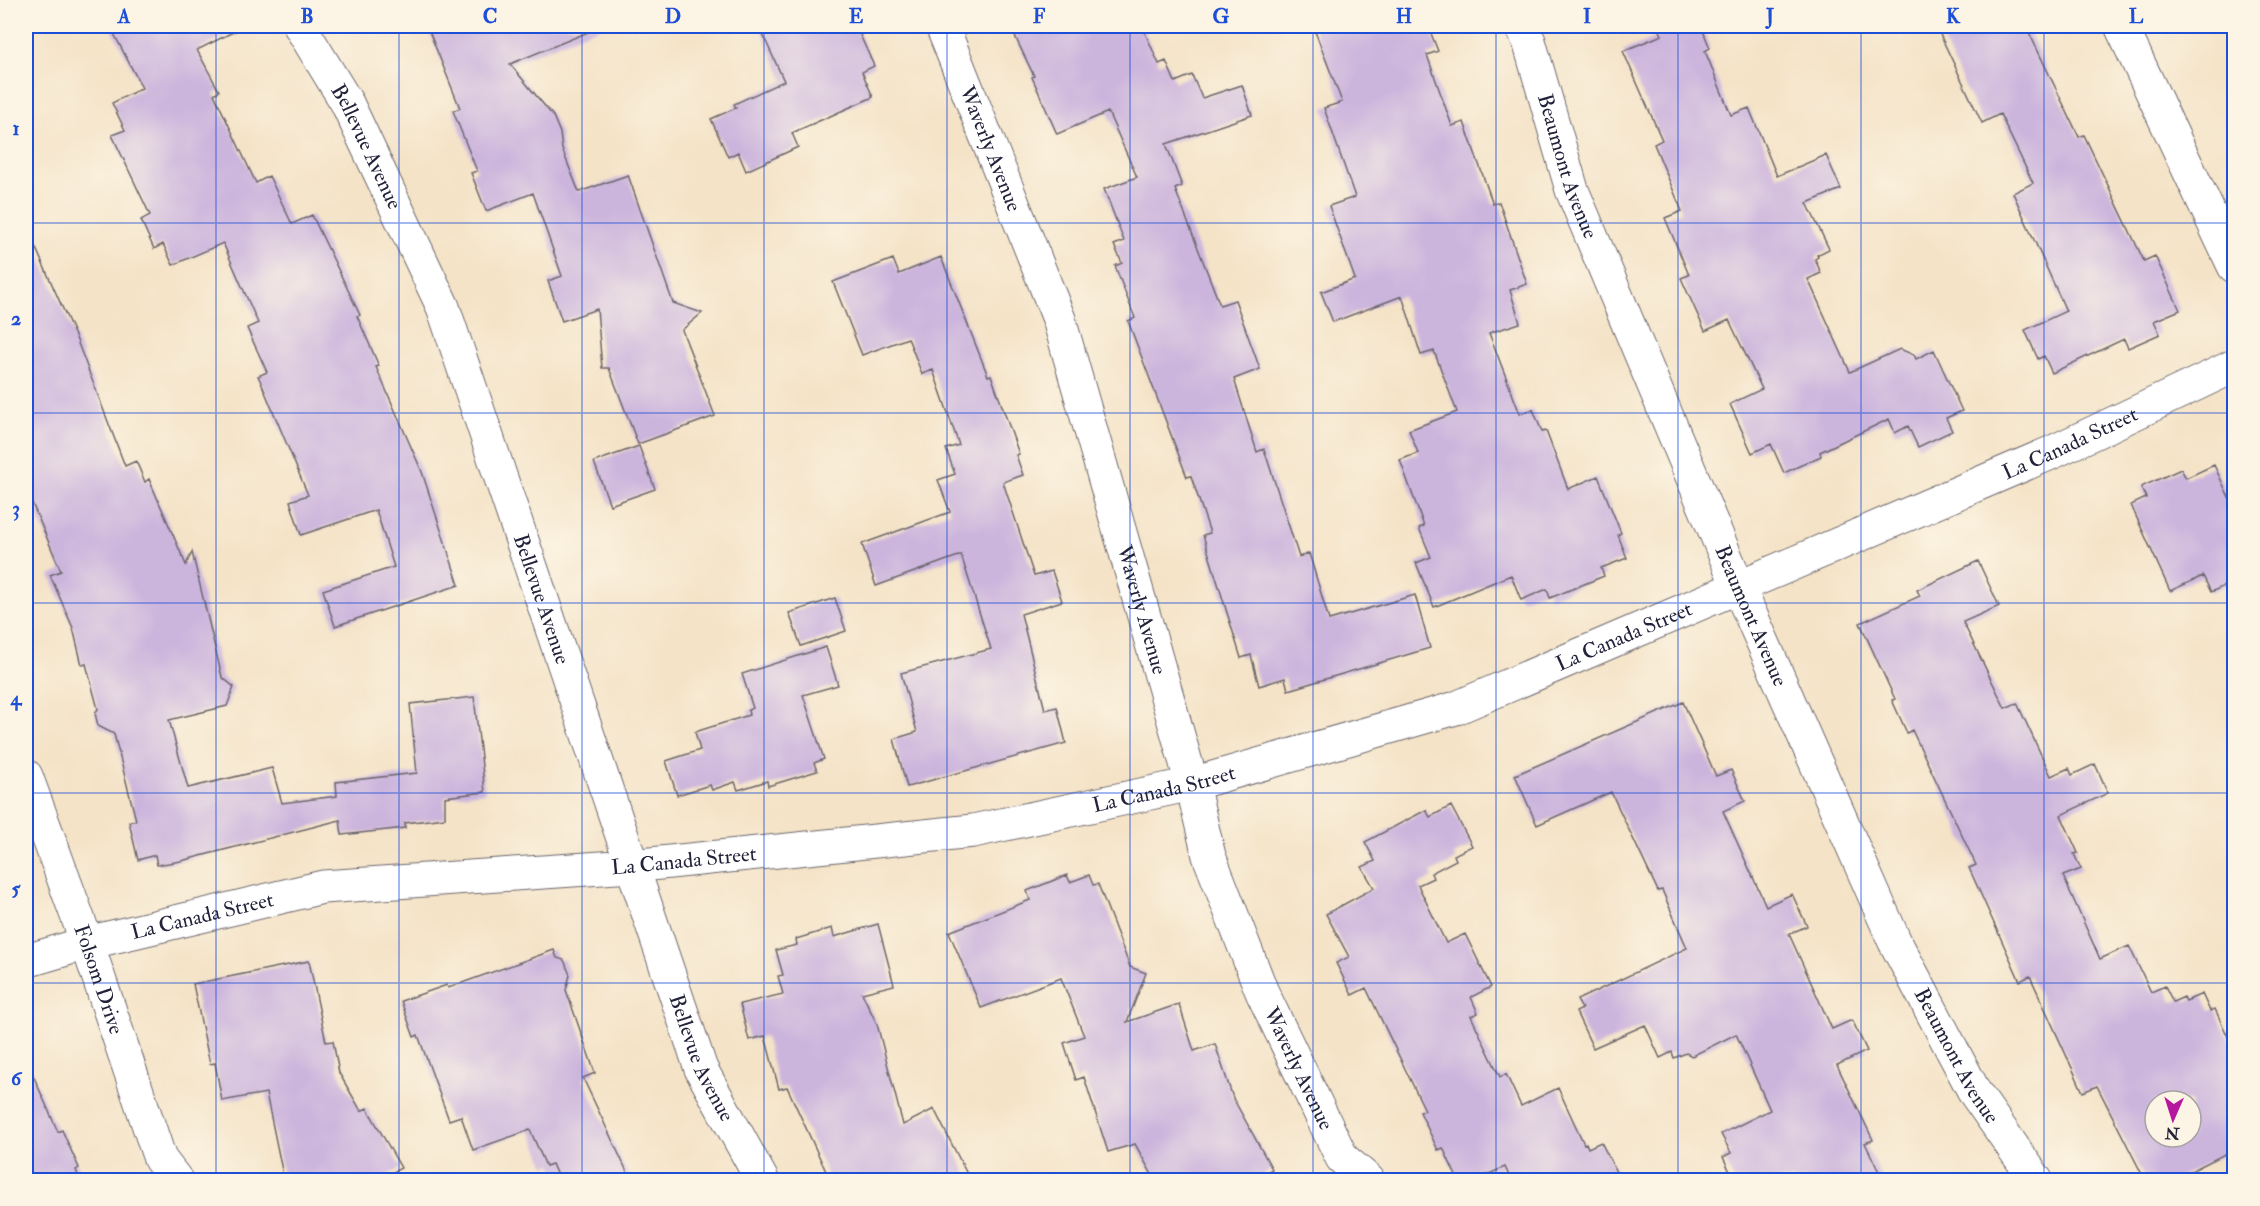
<svg xmlns="http://www.w3.org/2000/svg" width="2260" height="1206" font-family="'IM FELL Double Pica',serif">
  <style>
    .building { fill: #ccb5dd; fill-rule: evenodd }
    .lines { fill: none; stroke-linecap: round; stroke-linejoin: round }
    .street-casing { stroke: #6c666c; stroke-width: 35 }
    .street { stroke: #fff; stroke-width: 33 }
    .grid { fill: none; stroke: #1d4ed8; stroke-width: 1.5; stroke-opacity: 0.55 }
    .labels { text-anchor: middle; stroke-width: 5; stroke-linejoin: round; paint-order: stroke }
    .street-label { font-size: 21px; fill: #22223b; stroke: #fcf5e5 }
    .neatline { fill: none; stroke: #1d4ed8; stroke-width: 2 }
    .grid-label { font-size: 20px; text-anchor: middle; font-weight: bold; fill: #1d4ed8 }
  </style>
  <rect width="100%" height="100%" fill="#fcf5e5"/>
  <filter id="ink" filterUnits="userSpaceOnUse"><feTurbulence type="fractalNoise" baseFrequency=".0167" numOctaves="2"/><feDisplacementMap in="SourceGraphic" scale="12" xChannelSelector="R" yChannelSelector="G"/><feConvolveMatrix kernelMatrix="1 2 1 2 8 2 1 2 1" color-interpolation-filters="sRGB"/></filter>
  <filter id="wash" filterUnits="userSpaceOnUse"><feTurbulence type="fractalNoise" baseFrequency=".008" numOctaves="4" result="noise"/><feDisplacementMap in="SourceGraphic" scale="24" xChannelSelector="R" yChannelSelector="G"/><feGaussianBlur stdDeviation="1.35" result="paint"/><feColorMatrix in="noise" values="0 0 0 0 0 0 0 0 0 0 0 0 0 0 0 0 0 1.4 0 .05"/><feComposite in="paint" operator="in"/></filter>
  <g filter="url(#wash)">
    <rect width="100%" height="100%" fill="#f4e3c7"/>
    <g id="blocks">
      <path class="building" d="M110 26H245L197 50 219 91 214 94 256 183 269 176 292 224 312 215 360 315 357 316 379 366 376 367 422 472 459 585 335 626 323 590 394 567 376 510 301 535 290 501 308 495 260 380 258 376 267 372 247 328 258 323 223 243 173 265 163 244 154 249 141 220 150 215 112 135 125 130 112 103 142 88Z
        M427 26H603L510 64 553 116 560 133 562 149 579 192 628 175 673 303 702 313 682 330 715 416 638 444 609 368H602L597 309 562 321 548 281 562 276 533 193 486 211 471 173 477 171 453 111 460 108Z
        M759 26H856L874 66 862 72 873 97 792 133 798 147 746 171 738 152 728 157 711 119 736 108 734 104 784 81Z
        M1010 26H1142L1159 64 1166 61 1175 82 1192 75 1202 98 1242 85 1252 115 1166 144 1182 186 1175 189 1220 305 1235 300 1260 369 1234 379 1257 452 1264 449 1299 557 1309 553 1329 620 1415 595 1430 648 1288 690 1285 678 1259 686 1251 655 1241 658 1203 535 1210 533 1191 476 1187 477 1128 321 1135 318 1115 266 1122 263 1114 245 1124 241 1104 189 1137 177 1108 112 1057 134 1032 77 1034 76Z
        M1313 26H1428L1438 51 1427 55 1452 126 1464 122 1493 204 1499 202 1527 284 1510 290 1520 323 1489 333 1520 414 1533 409 1542 432 1546 431 1568 489 1598 476 1621 533 1618 535 1627 558 1601 568 1604 576 1550 598 1547 589 1521 600 1511 575 1434 607 1416 563 1431 557 1419 528 1424 526 1400 460 1418 453 1409 430 1457 412 1434 351 1421 355 1402 296 1333 322 1321 292 1355 279 1329 206 1355 197 1324 108 1342 102Z
        M1658 26H1701L1710 48 1705 51 1731 115 1749 108 1777 176 1826 155 1841 189 1807 203 1829 249 1817 255 1818 257 1815 259 1821 273 1808 279 1850 372 1900 349 1914 355 1916 359 1934 350 1962 411 1946 418 1952 431 1918 447 1908 426 1895 433 1889 419 1820 452 1821 456 1784 473 1771 444 1752 453 1730 404 1762 389 1729 320 1705 331 1681 278 1689 275 1665 218 1682 211 1654 144 1662 140 1623 51 1662 35Z
        M1936 26H2026L2079 137 2084 135 2144 261 2155 256 2180 310 2154 321 2160 334 2128 348 2124 339 2052 373 2044 356 2038 359 2025 330 2066 311 2013 193 2033 183 2000 114 1982 123Z
        M26 226 76 338 125 466 136 461 145 482 149 479 186 565 192 552 222 677 234 687 227 706 169 720 188 788 272 768 282 803 337 796 336 782 417 773 410 704 474 697 485 792 445 797V818L405 823V828L342 835 340 820 181 861 157 865 155 855 138 860 129 822 136 820 114 734 98 726 95 713 98 709 86 664 82 665 73 628 50 575 61 571 26 489Z
        M941 257 988 376 991 375 1019 454 1016 455 1023 475 1003 482 1034 576 1052 571 1062 601 1021 614 1045 710 1057 707 1066 743 907 787 894 739 917 732 901 673 991 649 961 555 876 586 862 544 950 512 938 480 955 474 946 449 959 445 933 370 922 374 908 338 862 355 833 282 893 259 899 274Z
        M639 446 655 489 610 505 594 462Z
        M2214 465 2235 510V581L2211 592 2203 576 2170 591 2131 505 2146 498 2141 487 2181 469 2186 478Z
        M1978 561 1999 606 1963 622 2005 708 2017 703 2051 776 2069 768 2072 775 2095 764 2108 793 2061 815 2078 853 2074 854 2081 869 2063 876 2100 959 2129 946 2151 992 2165 986 2173 1002 2184 997 2186 1001 2202 994 2210 1011 2215 1009 2235 1052V1142L2227 1153 2173 1180H2145L2097 1086 2083 1092 2030 976 2020 981 1969 868 1976 865 1912 730 1907 733 1892 700 1895 699 1860 623 1920 596 1917 590ZM2155 1101H2191V1137H2155Z
        M835 598 846 631 801 646 789 613Z
        M826 647 838 685 803 695 824 759 814 763 817 771 768 786 767 781 738 790 735 782 712 790 710 785 677 795 666 761 700 750 695 732 749 715 748 710 753 708 742 674Z
        M1683 702 1716 776 1731 770 1745 801 1723 811 1766 906 1792 894 1807 926 1789 934 1832 1029 1852 1020 1867 1051 1837 1065 1873 1140 1865 1143 1883 1180H1734L1723 1157 1731 1153 1721 1134 1770 1110 1736 1034 1692 1056 1686 1053 1674 1058 1672 1052 1660 1058 1645 1025 1593 1048 1576 1012 1582 1009 1577 1000 1687 948 1662 890 1658 891 1611 792 1537 825 1515 775Z
        M1451 806 1472 846 1454 855 1456 860 1431 873 1433 878 1418 885 1446 943 1465 934 1491 987 1471 997 1478 1013 1471 1016 1500 1077 1506 1074 1521 1106 1558 1088 1584 1144 1586 1143 1588 1148 1601 1142 1620 1180H1511L1505 1167 1475 1180H1458L1443 1148 1438 1150 1420 1112 1425 1110 1366 988 1352 995 1336 963 1349 957 1326 914 1374 888 1362 867 1375 861 1365 842 1426 810 1430 817Z
        M1067 875 1070 882 1089 875 1093 885 1098 884 1130 967 1146 973 1127 1022 1179 1004 1194 1051 1215 1044 1233 1098 1272 1169 1253 1180H1155L1135 1144 1108 1152 1084 1077 1076 1080 1064 1043 1084 1036 1061 978 981 1008 949 932 1030 900 1027 891Z
        M878 924 894 985 862 993 877 1024 903 1125 934 1109 970 1180H830L787 1087 779 1089 765 1036 749 1040 740 1004 783 994 778 976 783 975 776 950 797 945 796 939 832 928 834 937Z
        M554 950 557 958 564 960 570 975 566 990 595 1073 583 1078 631 1180H559L552 1164 546 1166 530 1130 473 1150 461 1116 449 1120 418 1035 414 1037 401 1001 447 985 448 988Z
        M309 961 326 1042 333 1041 339 1073 361 1111 367 1108 401 1168 378 1180H284L266 1093 222 1101 215 1063 210 1064 193 984Z
        M26 1059 58 1132 62 1130 79 1168 76 1170 80 1180H26Z"/>
    </g>
  </g>
  <g filter="url(#ink)">
    <use href="#blocks" fill-opacity="0" stroke="#6c666c" stroke-width="1.5"/>
    <g class="lines">
      <defs>
        <g id="street">
          <path id="s1" d="M300 26 347 103 443 307 701 1069 762 1180"/>
          <path id="s2" d="M942 26 1059 319 1192 784 1209 856 1262 992 1342 1158 1368 1180"/>
          <path id="s3" d="M1521 26 1529 41 1572 190 1738 586 1894 940 1975 1093 2036 1180"/>
          <path d="M2121 26 2234 266"/>
          <path id="s4" d="M26 776 87 943 160 1159 176 1180"/>
          <path id="s5" d="M26 961 87 943 323 887 631 866 973 831 1192 784 1456 708 2053 452 2234 366"/>
        </g>
      </defs>
      <use href="#street" class="street-casing"/>
      <use href="#street" class="street"/>
    </g>
  </g>
  <path class="grid" d="M216 26V1180M399 26V1180M582 26V1180M764 26V1180M947 26V1180M1130 26V1180M1313 26V1180M1496 26V1180M1678 26V1180M1861 26V1180M2044 26V1180M26 223H2234M26 413H2234M26 603H2234M26 793H2234M26 983H2234"/>
  <g class="labels">
    <g class="street-label">
      <text dy="7" stroke="none"><textPath href="#s1" startOffset="138">Bellevue Avenue</textPath></text>
      <text dy="7" stroke="none"><textPath href="#s2" startOffset="132">Waverly Avenue</textPath></text>
      <text dy="7" stroke="none"><textPath href="#s3" startOffset="148">Beaumont Avenue</textPath></text>
      <text dy="7" stroke="none"><textPath href="#s5" startOffset="2126">La Canada Street</textPath></text>
      <text dy="7" stroke="none"><textPath href="#s1" startOffset="624">Bellevue Avenue</textPath></text>
      <text dy="7" stroke="none"><textPath href="#s2" startOffset="618">Waverly Avenue</textPath></text>
      <text dy="7" stroke="none"><textPath href="#s3" startOffset="634">Beaumont Avenue</textPath></text>
      <text dy="7" stroke="none"><textPath href="#s5" startOffset="1640">La Canada Street</textPath></text>
      <text dy="7" stroke="none"><textPath href="#s5" startOffset="1154">La Canada Street</textPath></text>
      <text dy="7" stroke="none"><textPath href="#s5" startOffset="668">La Canada Street</textPath></text>
      <text dy="7" stroke="none"><textPath href="#s5" startOffset="182">La Canada Street</textPath></text>
      <text dy="7" stroke="none"><textPath href="#s4" startOffset="216">Folsom Drive</textPath></text>
      <text dy="7" stroke="none"><textPath href="#s3" startOffset="1120">Beaumont Avenue</textPath></text>
      <text dy="7" stroke="none"><textPath href="#s1" startOffset="1110">Bellevue Avenue</textPath></text>
      <text dy="7" stroke="none"><textPath href="#s2" startOffset="1104">Waverly Avenue</textPath></text>
    </g>
  </g>
  <rect width="2260" height="1206" fill="none" stroke="#fcf5e5" stroke-width="66"/>
  <g transform="translate(2173 1119) rotate(183)"><circle r="28" fill="#fcf5e5" stroke="#a5a1a1" stroke-width="1.5"/>
  <path d="M0-4.5L10 22L0 15L-10 22Z" fill="#b5179e"/>
  <text y="-9" font-size="16" font-weight="bold" text-anchor="middle" fill="#22223b">N</text>
  </g>
  <rect x="33" y="33" width="2194" height="1140" class="neatline"/>
  <g class="grid-label">
    <text x="124" y="23">A</text>
    <text x="307" y="23">B</text>
    <text x="490" y="23">C</text>
    <text x="673" y="23">D</text>
    <text x="856" y="23">E</text>
    <text x="1039" y="23">F</text>
    <text x="1221" y="23">G</text>
    <text x="1404" y="23">H</text>
    <text x="1587" y="23">I</text>
    <text x="1770" y="23">J</text>
    <text x="1953" y="23">K</text>
    <text x="2136" y="23">L</text>
    <text x="16" y="135">1</text>
    <text x="16" y="325">2</text>
    <text x="16" y="515">3</text>
    <text x="16" y="705">4</text>
    <text x="16" y="895">5</text>
    <text x="16" y="1085">6</text>
  </g>
</svg>
